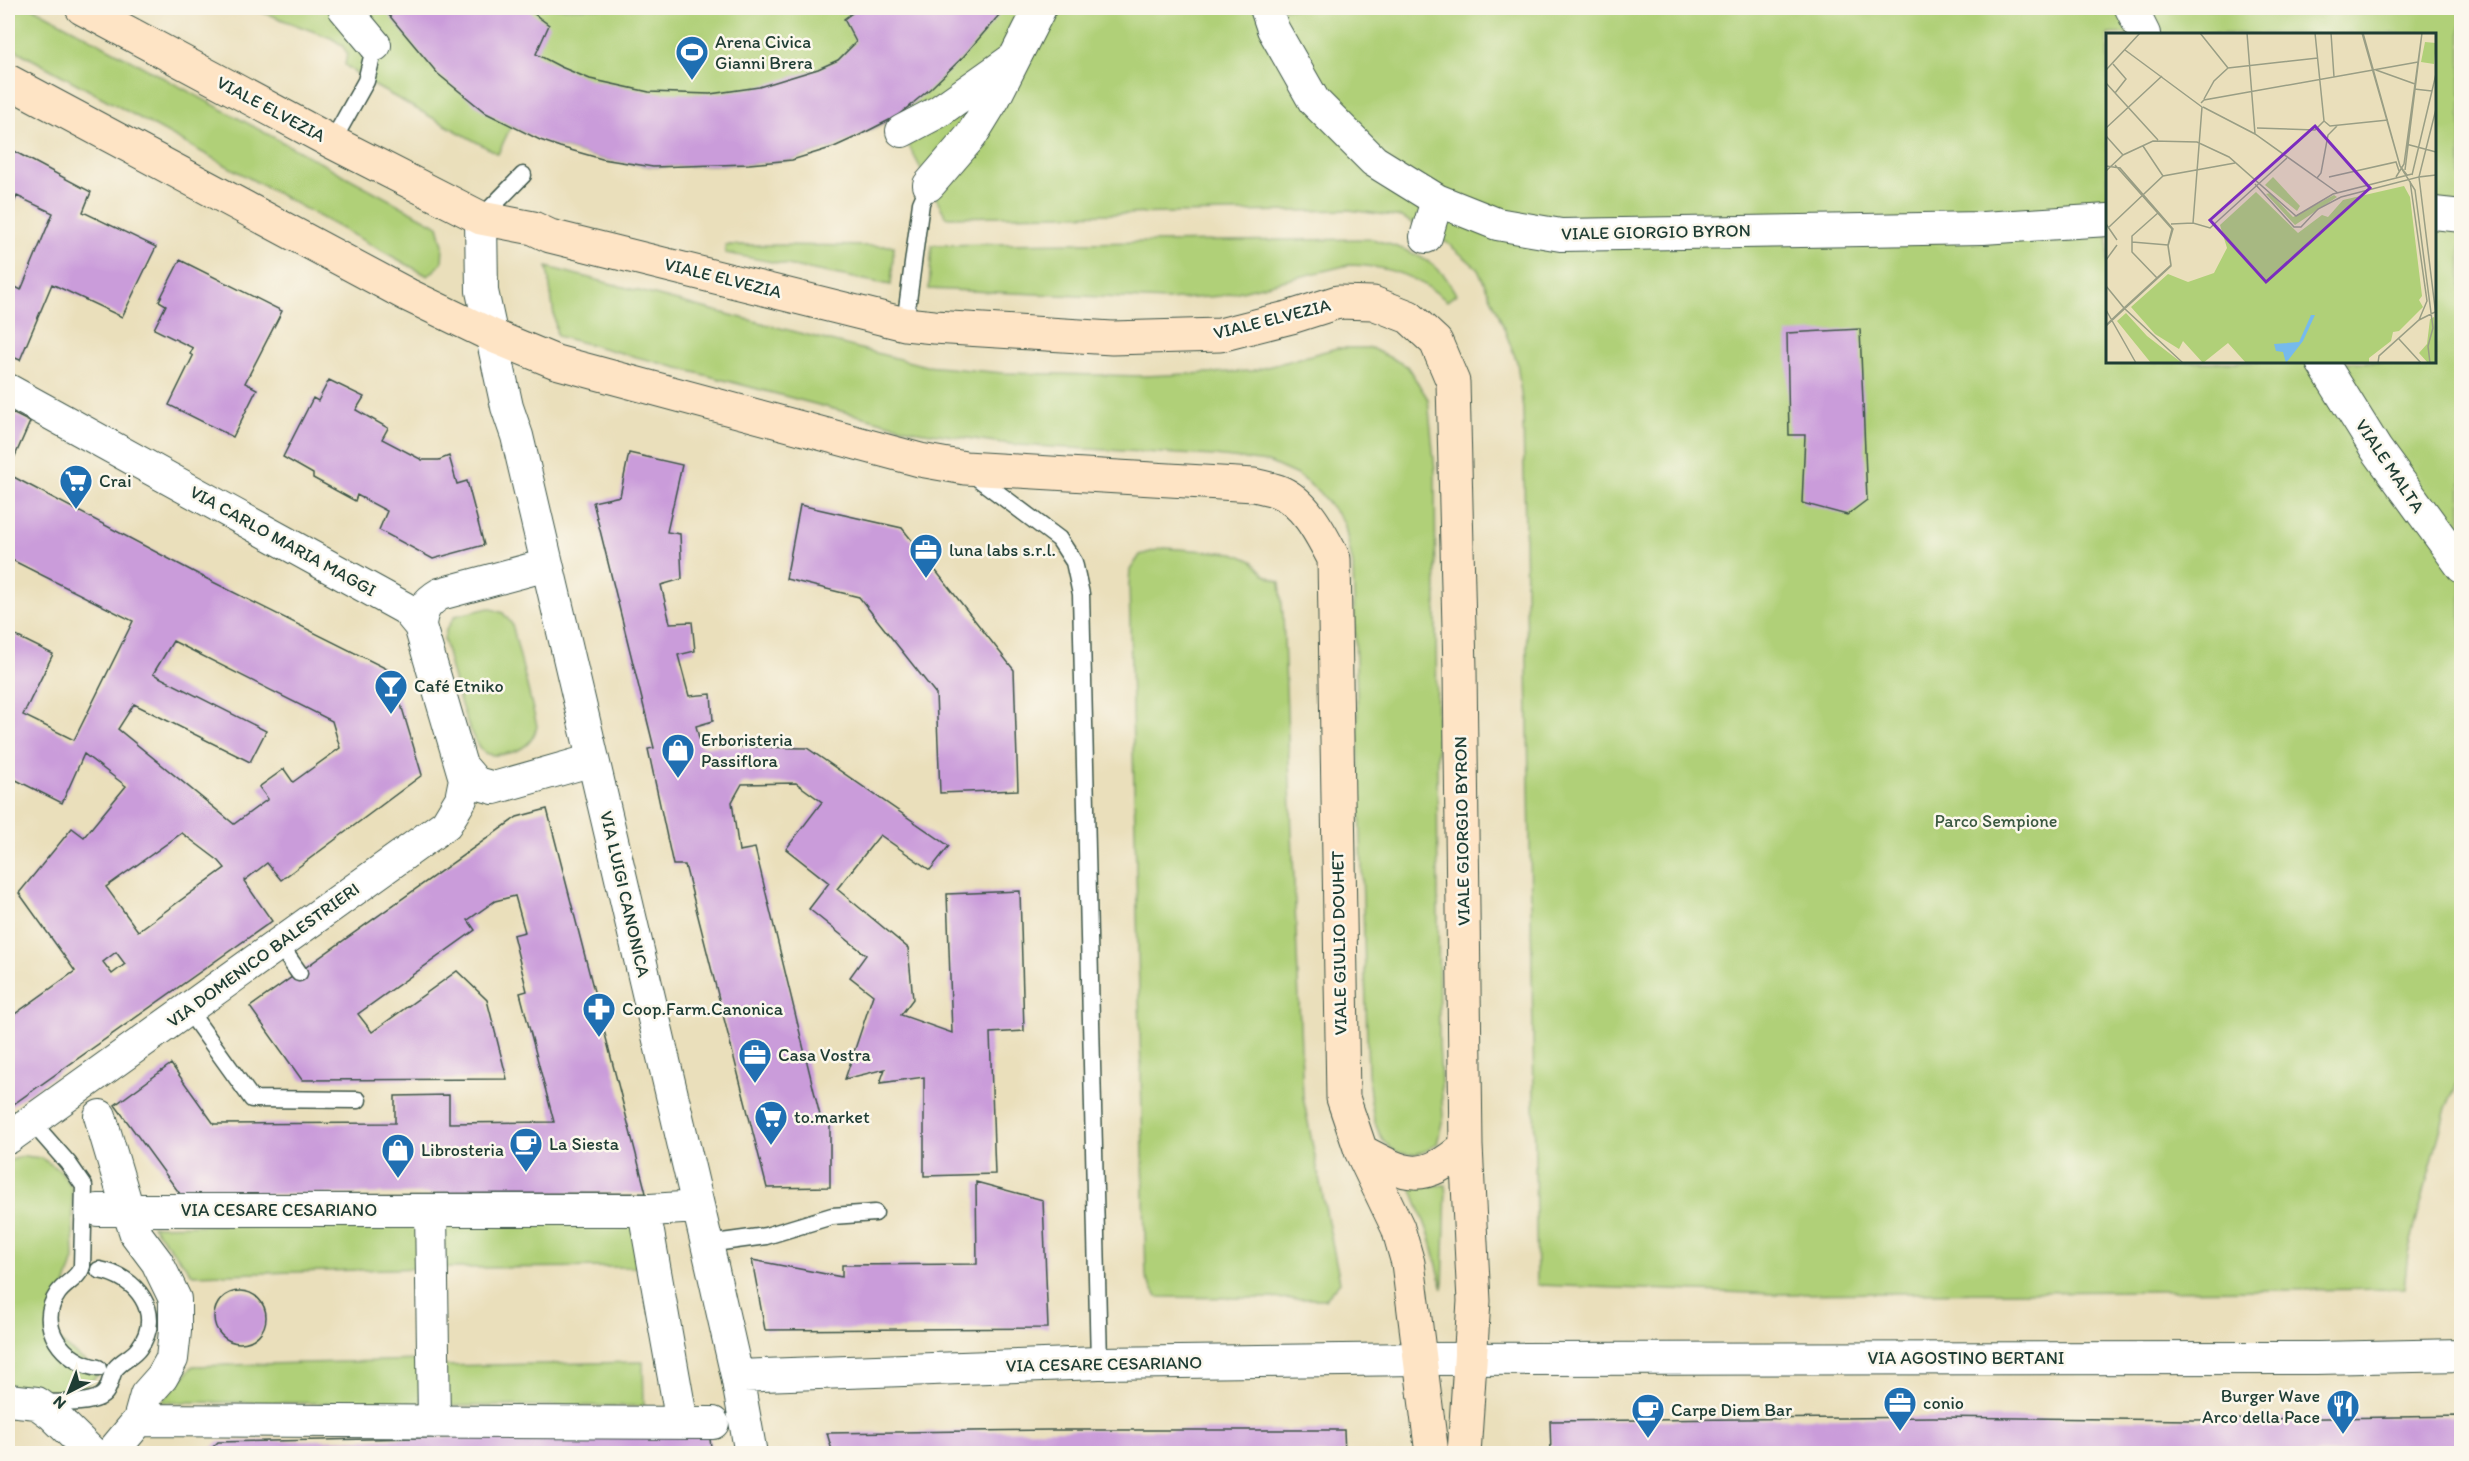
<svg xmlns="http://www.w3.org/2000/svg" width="2469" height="1461" font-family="Itim,sans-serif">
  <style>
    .green { fill: #b0d078; stroke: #688656; stroke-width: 1.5; fill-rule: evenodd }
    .building { fill: #ca9cda; fill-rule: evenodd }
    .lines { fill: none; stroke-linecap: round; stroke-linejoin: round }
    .lane-casing { stroke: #3d5548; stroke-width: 19 }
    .street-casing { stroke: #3d5548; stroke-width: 34 }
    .secondary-casing { stroke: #3d5548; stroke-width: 35 }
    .lane { stroke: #fff; stroke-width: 16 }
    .street { stroke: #fff; stroke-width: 32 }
    .secondary { stroke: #fee4c5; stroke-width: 33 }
    .labels { text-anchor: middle; stroke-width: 5; stroke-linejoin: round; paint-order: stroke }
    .poi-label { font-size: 18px; fill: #1f3d34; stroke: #fbf7ec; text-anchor: start }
    .street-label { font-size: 18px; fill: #1f3d34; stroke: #fbf7ec }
    .park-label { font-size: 18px; fill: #3c5a42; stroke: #fbf7ec }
    .inset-road { fill: none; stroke: #999e85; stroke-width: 1.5 }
    .view { fill: #7b2cbf; fill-opacity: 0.15; stroke: #7b2cbf; stroke-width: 3 }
    .inset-edge { fill: none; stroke: #1f3d34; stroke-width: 3 }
  </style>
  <rect width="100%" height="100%" fill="#fbf7ec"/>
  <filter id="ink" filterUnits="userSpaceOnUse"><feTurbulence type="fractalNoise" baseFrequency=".0167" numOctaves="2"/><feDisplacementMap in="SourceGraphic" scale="12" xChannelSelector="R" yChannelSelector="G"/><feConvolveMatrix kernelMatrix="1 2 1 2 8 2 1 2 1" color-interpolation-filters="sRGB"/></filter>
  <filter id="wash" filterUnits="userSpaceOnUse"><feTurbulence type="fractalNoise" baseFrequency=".008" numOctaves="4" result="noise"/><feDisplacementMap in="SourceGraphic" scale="24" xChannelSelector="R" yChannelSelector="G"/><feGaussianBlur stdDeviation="1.35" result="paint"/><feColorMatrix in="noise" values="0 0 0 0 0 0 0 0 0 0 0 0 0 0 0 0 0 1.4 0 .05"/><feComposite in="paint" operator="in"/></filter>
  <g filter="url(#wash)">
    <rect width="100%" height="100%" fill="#eadfbb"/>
    <path class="green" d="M8 8H34L438 226 443 245 442 263 428 276 8 46Z
      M251 8H2461V1075L2446 1108 2408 1253 2404 1289 1777 1294 1537 1285 1523 410 1517 362 1496 308 1477 268 1446 242 1402 217 1349 210 946 217 909 146 897 117 834 147 792 160 749 164 653 167 602 159 560 147 511 126 498 154 366 81 345 65 347 53 342 45 331 38ZM2108 34H2434V362H2108Z
      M1372 239C1396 246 1425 255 1443 274 1448 280 1452 288 1456 294L1447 301C1418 276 1386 265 1348 265L1221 296 1167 300 929 289 932 245Z
      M726 245 894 246 891 285 725 253Z
      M547 267 926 366 1003 373 1145 376 1252 371 1337 348H1371L1407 366 1428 399 1435 471 1439 1043 1443 1118 1437 1144C1427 1151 1419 1155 1407 1154 1371 1150 1371 1101 1368 1073L1353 565 1344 522 1318 491 1297 475 1268 462 1215 456 1017 445 917 431 557 336Z
      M1164 548 1234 553 1253 561 1265 575 1280 582 1283 616 1303 1097 1340 1282 1325 1299 1157 1297 1146 1278 1129 584 1130 570 1140 555Z
      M489 608 503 613 512 624 537 726C534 740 526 748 513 752 505 754 493 757 485 753 468 743 449 661 444 639L446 630 455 616Z
      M24 1156 41 1158 60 1170 72 1188 74 1259 50 1334 100 1373 84 1387 68 1392 8 1391V1161Z
      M1446 1185 1443 1289 1430 1237 1411 1187Z
      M419 1221 421 1268 193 1275 152 1226Z
      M444 1222H642V1267L444 1268Z
      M423 1360 421 1404 161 1402 193 1366Z
      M643 1362 644 1406H445L444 1366Z"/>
    <g id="blocks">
      <path class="building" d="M383 8H526L549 25 536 54 561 67 590 79 649 92 710 94 759 87 818 69 838 60 856 42 844 19 859 8H1005L964 56 930 89 897 116 858 136 834 147 792 160 749 164 653 167 602 159 560 147 540 140 486 113 438 74Z
        M8 148 91 192 83 212 156 247 122 317 52 284 20 360 8 355V283L21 290 53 213 17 196 8 217Z
        M180 260 282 311 245 383 257 389 233 437 169 405 193 356 190 354 193 348 154 329 166 305 159 301Z
        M1860 329 1867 500 1847 515 1802 503 1805 435H1789L1787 333Z
        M329 380 364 397 356 410 388 428 382 439 422 460H439L449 456 457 484 467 481 484 545 433 559 379 530 387 511 357 495 355 501 313 478V474L283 457 313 398 318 401Z
        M8 411 30 422 8 472Z
        M629 453 682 465 667 532 680 534 682 579 661 585 670 623 692 622 695 651 678 655 689 696 711 694 713 721 696 726 701 746 807 748 949 846 930 870 880 835 837 889 908 948 913 999 901 1015 952 1033 947 894 1020 891 1024 1031 990 1033 995 1174 924 1176V1077L880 1083 885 1069 845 1079 873 995 850 977 866 955 809 909 829 883 786 849 822 802 796 783 742 784 732 802 739 851 755 848 822 1124 830 1122V1187L767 1188 685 865H673L648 749 654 748 593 502 620 496Z
        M8 474 211 581 391 671 422 775 281 880 267 863 244 881 272 921 8 1108V1019L75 971 19 893 72 828 84 837 126 786 84 754 62 803 8 776V632L53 654 23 715 74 740 133 621 8 558ZM173 641 332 721 340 748 293 782 284 769 259 787 268 799 234 824 118 729 134 704 250 762 266 731 153 674ZM182 833 219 861 225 868 138 931 106 887ZM116 952 125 964 112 974 103 962Z
        M800 505 902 528 1014 670 1018 790 940 793 936 694 859 597 786 579Z
        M547 809 646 1193 180 1194 115 1105 171 1064 214 1124 395 1123V1096L449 1095V1123L554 1122 520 993 527 991 513 935 525 932 515 896 495 901 468 920 475 930 358 1014 372 1032 457 971 487 1000 507 1079 302 1080 250 1007 517 817Z
        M976 1182 1043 1200 1048 1328 765 1330 752 1260 842 1277V1265L977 1264Z
        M214 1317a26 26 0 1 1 52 0a26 26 0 1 1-52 0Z
        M2462 1416V1454H1551L1550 1421 1933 1417 2192 1420Z
        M1051 1430H1344L1345 1454H833L827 1433Z
        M709 1432 712 1454H206L218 1442Z"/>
    </g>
  </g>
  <g filter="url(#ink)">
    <use href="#blocks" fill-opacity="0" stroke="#3d5548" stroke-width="1.5"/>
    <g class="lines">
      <defs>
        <path id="lane" d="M332 142 366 81 375 45
          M481 218 523 175
          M905 324 921 203 929 185
          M971 473 1059 539 1074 562 1081 594 1099 1363
          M279 944 299 973
          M188 1010 252 1099 358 1100
          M31 1121 68 1163 84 1186 82 1266C79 1278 66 1282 58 1293 35 1326 64 1363 98 1368
          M707 1244 766 1236 832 1216 875 1213
          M41 1403C59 1402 84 1405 100 1397 111 1391 109 1378 115 1369 122 1360 133 1357 139 1348 165 1313 136 1276 99 1270"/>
        <path id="street" d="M344 8 375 45
          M1266 8 1273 29 1314 101 1374 161 1437 200 1497 224 1561 235 1983 228 2108 220
          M2131 8 2144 34
          M902 131 938 112 1010 61
          M929 185 971 136 995 97 1040 8
          M2434 213 2462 216
          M481 218 482 291 507 407 517 436 707 1244 737 1376 751 1454
          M1426 237 1437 200
          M2322 362 2376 449 2462 567
          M8 390 406 609 420 626 465 779 461 799 446 824 8 1138
          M420 626C421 611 426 602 440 594L547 565
          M464 769 476 783 494 788 593 760
          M98 1210H128L100 1116
          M431 1210 434 1422
          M644 1210 682 1423
          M737 1376 1099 1363 1420 1359 2317 1358 2462 1355
          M8 1400 37 1403 52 1414 93 1454
          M139 1420 146 1395 162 1377 172 1359 175 1331V1299L157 1262 136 1234 128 1210H650L698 1207
          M114 1450 139 1420 713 1423"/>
        <path id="secondary" d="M82 8 332 142 481 218 533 228 550 236 905 324 934 327 1112 338 1220 335 1291 317 1338 302 1373 303 1409 317 1436 342 1453 382 1460 670 1466 1146 1474 1301 1464 1454
          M8 81 408 295 493 336 556 362 920 460 965 468 1254 485C1261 487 1269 488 1277 491 1305 501 1321 534 1334 559L1343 1098 1361 1151 1398 1228 1408 1263 1432 1454
          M1361 1151C1407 1176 1423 1184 1466 1146"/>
      </defs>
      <use href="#lane" class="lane-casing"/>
      <use href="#street" class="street-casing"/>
      <use href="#secondary" class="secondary-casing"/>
      <use href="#lane" class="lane"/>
      <use href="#street" class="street"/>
      <use href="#secondary" class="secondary"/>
    </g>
  </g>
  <defs>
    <symbol id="stadium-pin" viewBox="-11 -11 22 30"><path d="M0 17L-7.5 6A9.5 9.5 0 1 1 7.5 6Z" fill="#1f6fb2" stroke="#fbf7ec"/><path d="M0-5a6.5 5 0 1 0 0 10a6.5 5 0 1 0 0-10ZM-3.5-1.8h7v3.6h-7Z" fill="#fff"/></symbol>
    <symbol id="supermarket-pin" viewBox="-11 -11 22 30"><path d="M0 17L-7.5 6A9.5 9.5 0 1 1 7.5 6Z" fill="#1f6fb2" stroke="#fbf7ec"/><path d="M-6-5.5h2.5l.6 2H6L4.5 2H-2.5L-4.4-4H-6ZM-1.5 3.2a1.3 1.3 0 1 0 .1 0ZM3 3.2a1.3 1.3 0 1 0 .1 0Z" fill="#fff"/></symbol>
    <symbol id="office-pin" viewBox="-11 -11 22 30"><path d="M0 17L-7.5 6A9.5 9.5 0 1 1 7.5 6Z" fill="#1f6fb2" stroke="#fbf7ec"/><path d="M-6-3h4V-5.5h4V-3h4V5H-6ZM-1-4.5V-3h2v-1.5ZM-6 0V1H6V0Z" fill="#fff"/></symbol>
    <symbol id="bar-pin" viewBox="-11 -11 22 30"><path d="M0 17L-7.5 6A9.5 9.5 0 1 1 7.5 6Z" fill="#1f6fb2" stroke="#fbf7ec"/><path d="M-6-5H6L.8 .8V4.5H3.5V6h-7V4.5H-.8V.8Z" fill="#fff"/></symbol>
    <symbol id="shop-pin" viewBox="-11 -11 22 30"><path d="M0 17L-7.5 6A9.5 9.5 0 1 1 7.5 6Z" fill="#1f6fb2" stroke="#fbf7ec"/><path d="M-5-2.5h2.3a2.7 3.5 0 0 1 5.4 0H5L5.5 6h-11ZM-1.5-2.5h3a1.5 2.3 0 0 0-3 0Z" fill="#fff"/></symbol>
    <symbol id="pharmacy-pin" viewBox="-11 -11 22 30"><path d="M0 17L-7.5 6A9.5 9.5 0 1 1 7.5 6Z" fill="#1f6fb2" stroke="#fbf7ec"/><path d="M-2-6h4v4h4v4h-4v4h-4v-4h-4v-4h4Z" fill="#fff"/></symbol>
    <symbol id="cafe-pin" viewBox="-11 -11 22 30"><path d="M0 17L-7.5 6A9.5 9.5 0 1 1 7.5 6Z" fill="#1f6fb2" stroke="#fbf7ec"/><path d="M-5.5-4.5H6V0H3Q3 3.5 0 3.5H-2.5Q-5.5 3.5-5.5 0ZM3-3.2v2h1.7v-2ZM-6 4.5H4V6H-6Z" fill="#fff"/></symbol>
    <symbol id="restaurant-pin" viewBox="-11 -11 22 30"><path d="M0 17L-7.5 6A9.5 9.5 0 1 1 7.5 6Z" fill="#1f6fb2" stroke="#fbf7ec"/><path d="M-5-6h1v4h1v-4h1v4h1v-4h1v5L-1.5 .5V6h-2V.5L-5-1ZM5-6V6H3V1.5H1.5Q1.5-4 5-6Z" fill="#fff"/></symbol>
  </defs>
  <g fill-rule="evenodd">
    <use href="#stadium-pin" x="673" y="33" width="38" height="52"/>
    <use href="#supermarket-pin" x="57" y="462" width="38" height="52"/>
    <use href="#office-pin" x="907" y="531" width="38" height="52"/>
    <use href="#bar-pin" x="372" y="667" width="38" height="52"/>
    <use href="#shop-pin" x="659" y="731" width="38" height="52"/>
    <use href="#pharmacy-pin" x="580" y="990" width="38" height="52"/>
    <use href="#office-pin" x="736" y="1036" width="38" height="52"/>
    <use href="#supermarket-pin" x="752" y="1098" width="38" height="52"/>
    <use href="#cafe-pin" x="507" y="1125" width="38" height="52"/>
    <use href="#shop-pin" x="379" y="1131" width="38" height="52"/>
    <use href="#office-pin" x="1881" y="1384" width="38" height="52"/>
    <use href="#restaurant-pin" x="2324" y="1387" width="38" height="52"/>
    <use href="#cafe-pin" x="1629" y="1391" width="38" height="52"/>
  </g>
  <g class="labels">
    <g class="poi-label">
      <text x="715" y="48">Arena Civica<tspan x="715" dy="21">Gianni Brera</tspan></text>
      <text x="99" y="487">Crai</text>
      <text x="949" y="556">luna labs s.r.l.</text>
      <text x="414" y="692">Café Etniko</text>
      <text x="701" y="746">Erboristeria<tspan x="701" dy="21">Passiflora</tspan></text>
      <text x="622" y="1015">Coop.Farm.Canonica</text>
      <text x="778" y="1061">Casa Vostra</text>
      <text x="794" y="1123">to.market</text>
      <text x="549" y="1150">La Siesta</text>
      <text x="421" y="1156">Librosteria</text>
      <text x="2320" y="1402" text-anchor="end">Burger Wave<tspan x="2320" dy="21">Arco della Pace</tspan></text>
      <text x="1923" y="1409">conio</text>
      <text x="1671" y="1416">Carpe Diem Bar</text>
    </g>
    <g class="street-label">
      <text transform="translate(271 109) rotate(28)" y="6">VIALE ELVEZIA</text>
      <text transform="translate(1656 232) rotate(-1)" y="6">VIALE GIORGIO BYRON</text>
      <text transform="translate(723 278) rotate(14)" y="6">VIALE ELVEZIA</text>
      <text transform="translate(1272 319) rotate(-14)" y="6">VIALE ELVEZIA</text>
      <text transform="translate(2390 466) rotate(56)" y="6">VIALE MALTA</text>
      <text transform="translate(283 541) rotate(29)" y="6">VIA CARLO MARIA MAGGI</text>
      <text transform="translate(1462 831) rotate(-91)" y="6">VIALE GIORGIO BYRON</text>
      <text transform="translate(625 894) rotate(77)" y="6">VIA LUIGI CANONICA</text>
      <text transform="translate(1339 943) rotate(-91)" y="6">VIALE GIULIO DOUHET</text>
      <text transform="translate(263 955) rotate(-36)" y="6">VIA DOMENICO BALESTRIERI</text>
      <text x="279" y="1216">VIA CESARE CESARIANO</text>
      <text x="1966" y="1364">VIA AGOSTINO BERTANI</text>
      <text transform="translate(1104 1364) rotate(-1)" y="6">VIA CESARE CESARIANO</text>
    </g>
    <g class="park-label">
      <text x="1996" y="827">Parco Sempione</text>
    </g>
  </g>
  <g transform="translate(2106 33)">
    <rect width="330" height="330" fill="#eadfbb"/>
    <path d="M319 9 330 10 328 31 315 29ZM167 144 194 173 191 178 159 152ZM298 153 304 164 316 263 313 267 317 274 293 298 287 299 285 308 263 325V330H140L122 310 97 330 77 308 73 316 49 301 25 274 62 241 82 249 108 240 121 215 114 192 150 159 192 200 216 182 222 184 237 167ZM164 160 187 184 228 162 231 164 189 192 160 161ZM20 280 41 303 76 330H45L11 288ZM328 284 330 329 322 330 313 320 321 311 324 286Z" fill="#b0d078"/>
    <path d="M205 282H209L197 308 180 330 177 319 170 318 168 311 193 309Z" fill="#76baec"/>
    <path class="inset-road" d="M94 0 122 35M141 0 149 101M225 0 228 44M256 0 294 133 309 157 327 295 322 313 324 330M257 0 294 133 301 142M19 17 96 74 87 190M7 31 20 46 9 60M122 35 212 25M0 37 34 0M270 37 309 51M0 50 52 107M308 56 326 58M98 66 108 48 122 35M95 70 98 67 312 29M97 74 149 101 232 160M218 88 224 93 282 87M0 95 56 43M151 95 209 97 218 88 209 0M0 103 17 122M300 111 330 119M37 113 57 143M9 132 66 196 62 212 65 232 18 275 77 330M0 133 14 135 67 196 62 213 65 233 0 293M299 137 316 0M0 138 17 122 47 108 91 109 123 124 190 183 227 161 306 141M306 142 330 41M330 142 313 144 330 283M223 144 290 129 293 138M290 144 298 131 316 0M211 145 215 140 222 102 231 93M304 148 321 268 313 287M149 151 188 194H195L212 176 235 164 313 144 330 76M0 191 11 207M65 191 87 190 104 195 181 125M3 194 57 143 129 130M26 209 62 212M0 227 11 212M51 245 26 219V203L53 179M0 253 18 275 0 292M0 277 30 330M293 306 315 330M272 330 273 323 313 287 329 279"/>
    <path class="view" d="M209 93 264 155 160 249 104 187Z"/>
    <rect width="330" height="330" class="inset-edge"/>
  </g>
  <rect width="2469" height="1461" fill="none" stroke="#fbf7ec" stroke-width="30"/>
  <g transform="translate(69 1392) rotate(222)" stroke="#fbf7ec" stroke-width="4.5" paint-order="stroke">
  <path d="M0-4.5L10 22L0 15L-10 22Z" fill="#1f3d34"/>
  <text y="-9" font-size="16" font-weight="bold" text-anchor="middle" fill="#1f3d34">N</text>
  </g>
</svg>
